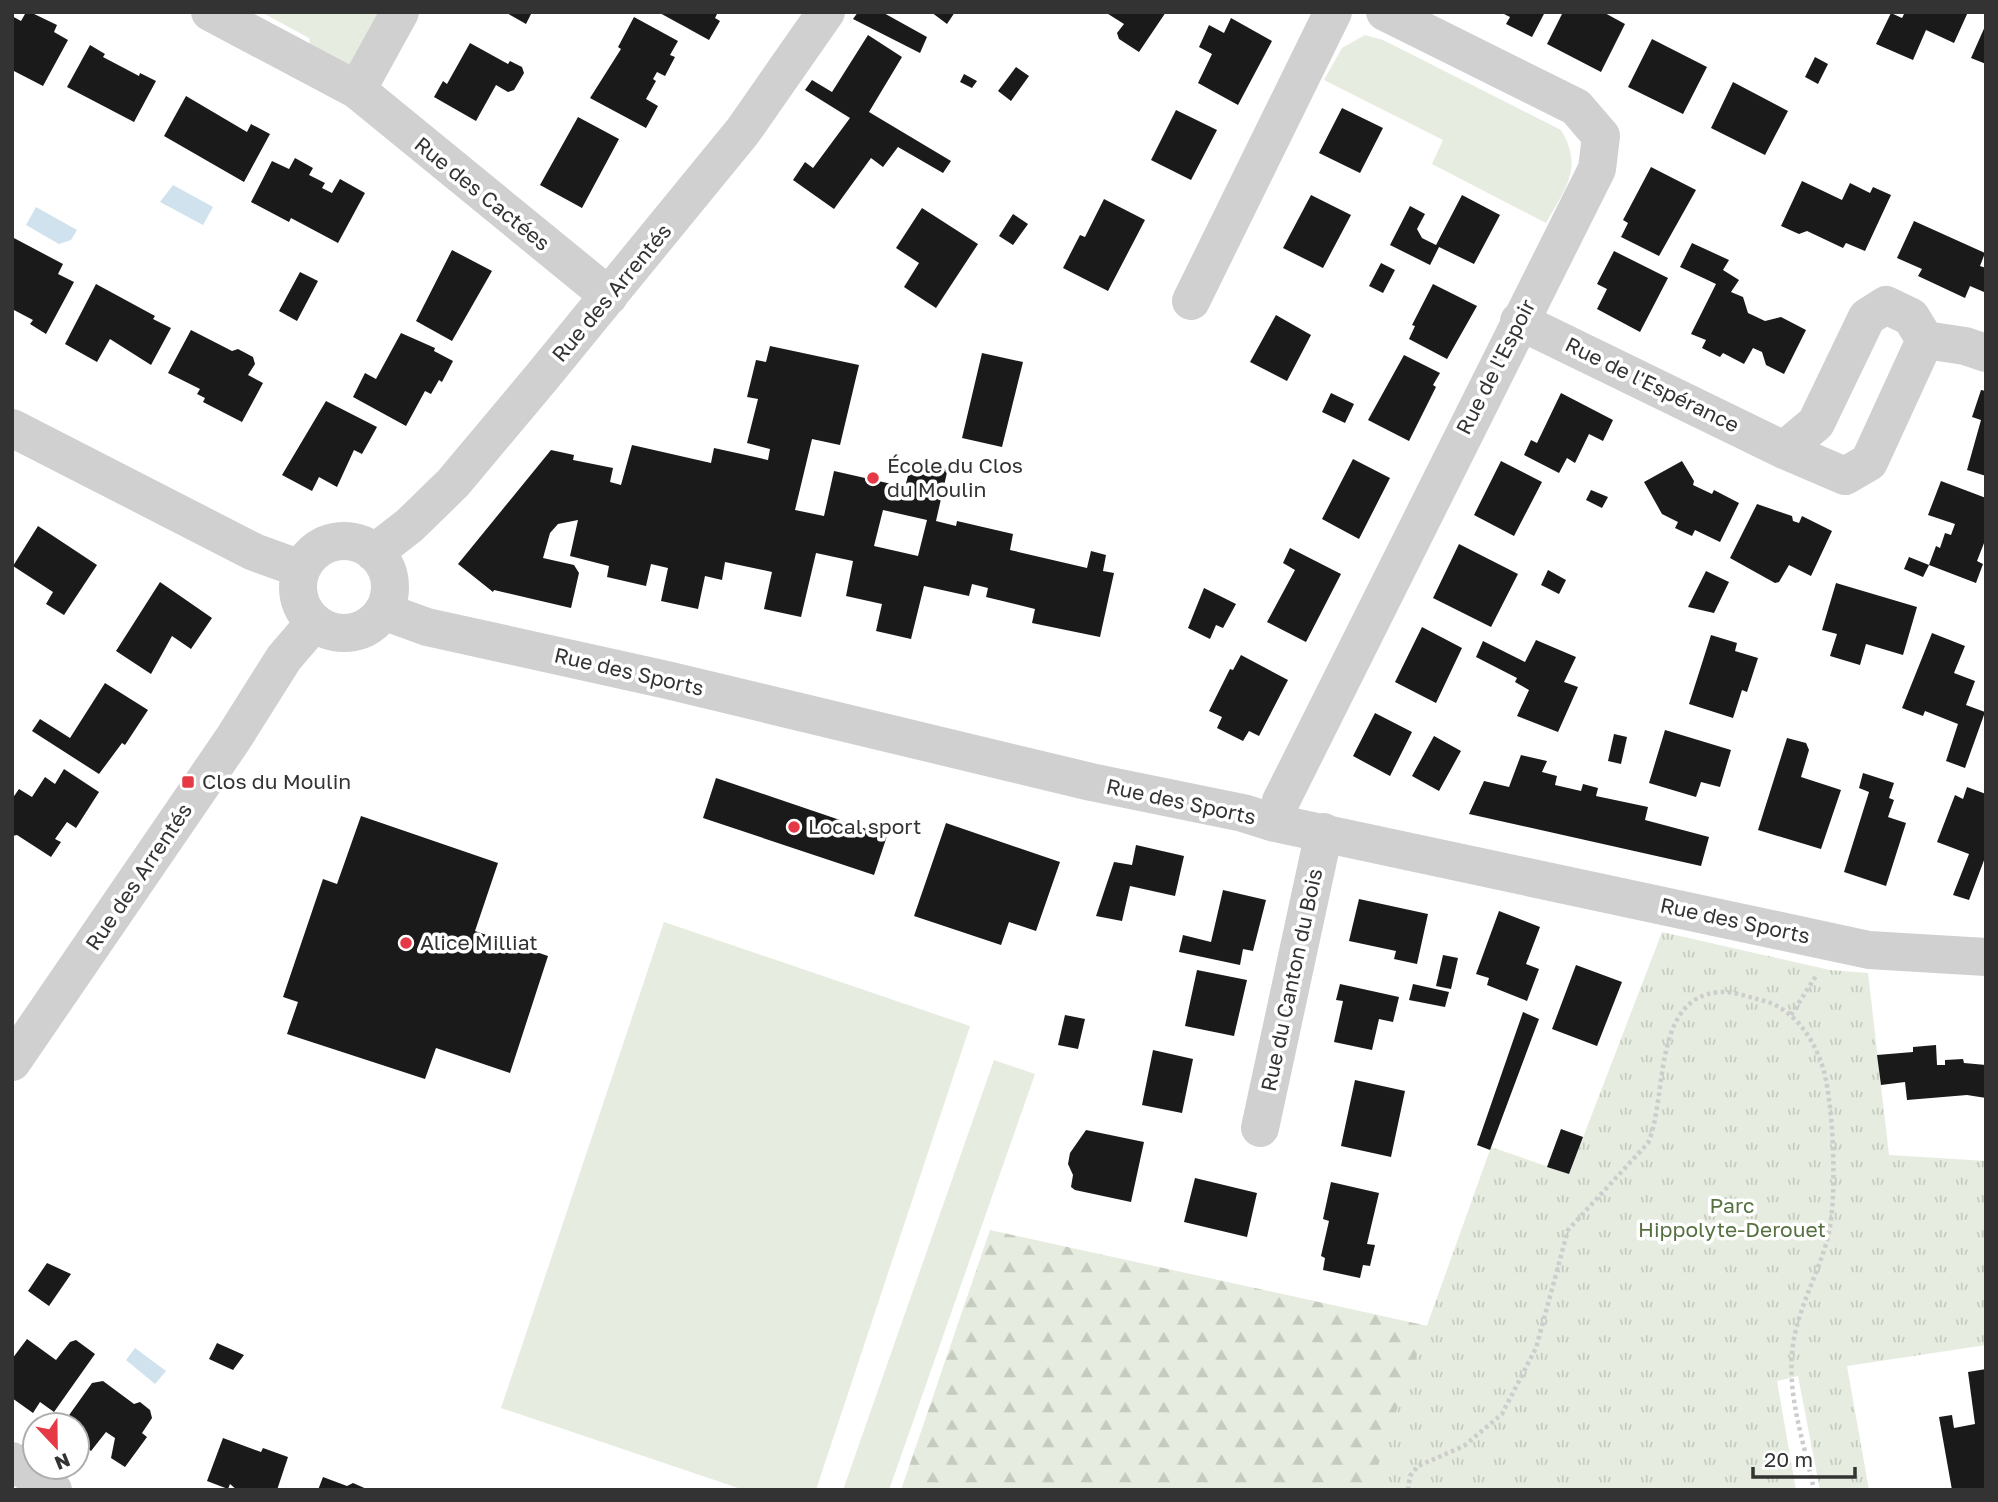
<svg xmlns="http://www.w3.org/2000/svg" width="1998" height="1502" font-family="'Golos Text',sans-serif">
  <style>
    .green { fill: #e6ecdf }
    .forest { fill: url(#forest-firs) }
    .park { fill: url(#park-tufts) }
    .water { fill: #cfe2ee }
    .building { fill: #1a1a1a; fill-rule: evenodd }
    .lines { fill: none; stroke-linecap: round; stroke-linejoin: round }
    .path { stroke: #cdcdcd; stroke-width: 4.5; stroke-dasharray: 3.5 3.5; stroke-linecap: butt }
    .minor { stroke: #d0d0d0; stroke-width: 38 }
    .poi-dot { fill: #e63946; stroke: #fff; stroke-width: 2.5 }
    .labels { text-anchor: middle; stroke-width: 7; stroke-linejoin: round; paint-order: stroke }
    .street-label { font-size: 21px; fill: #333; stroke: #fff }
    .poi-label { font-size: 21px; fill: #333; stroke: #fff; text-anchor: start }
    .park-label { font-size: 21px; fill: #56703f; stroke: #fff }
  </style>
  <defs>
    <pattern id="forest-firs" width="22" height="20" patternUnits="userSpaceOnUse" patternTransform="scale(1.75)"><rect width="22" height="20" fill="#e6ecdf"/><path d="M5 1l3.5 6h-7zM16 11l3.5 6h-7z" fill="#c6cbc0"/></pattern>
    <pattern id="park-tufts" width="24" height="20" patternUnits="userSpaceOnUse" patternTransform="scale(1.75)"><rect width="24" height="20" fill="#e6ecdf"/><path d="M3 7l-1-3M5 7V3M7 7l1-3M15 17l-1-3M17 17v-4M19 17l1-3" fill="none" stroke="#c6cbc0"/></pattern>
  </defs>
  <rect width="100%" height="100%" fill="#fff"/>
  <path class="green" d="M261 12H386L363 54 348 66 312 55 309 38Z
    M1365 35 1383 40 1561 130C1584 168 1565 189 1546 223L1432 164 1443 140 1324 80 1342 48Z
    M664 922 970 1026 816 1490H744L501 1408Z
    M994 1060 1035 1074 889 1490H843Z"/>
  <path class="forest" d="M990 1230 1428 1326 1495 1367 1410 1490H901Z"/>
  <path class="park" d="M1662 932 1830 970 1868 973 1889 1155 1986 1161V1345L1847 1366 1869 1490H1820L1798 1376 1777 1381 1796 1490H1368L1491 1147 1569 1174Z"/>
  <path class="water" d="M173 185 213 207 203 225 160 202Z
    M36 207 77 230 71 240 59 244 26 225Z
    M135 1348 166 1371 155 1384 126 1360Z"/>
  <path class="building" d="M30 12 57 25 54 32 68 40 43 86 12 70V16L21 21 25 14Z
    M505 12H532L526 24Z
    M658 12H718L715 18 720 21 709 40Z
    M858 12H882L927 37 920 53 853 19Z
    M931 12H955L947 24Z
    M1105 12H1166L1139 52 1119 39 1117 33 1124 24Z
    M1500 12H1545L1532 37 1506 24 1510 17Z
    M1563 12H1603L1625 24 1601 72 1547 44Z
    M1905 12H1968L1954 43 1926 30 1913 60 1876 44 1891 13 1902 18Z
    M634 17 678 41 670 55 675 57 665 76 657 72 653 79 656 81 646 99 658 106 646 128 590 98 621 49 618 47Z
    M1231 18 1272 41 1238 105 1198 83 1212 54 1199 47 1209 25 1224 33Z
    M1986 24V64L1971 58Z
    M868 35 902 57 869 112 951 161 943 173 898 147 883 167 871 158 834 209 793 180 805 162 813 168 850 118 805 90 812 80 832 92Z
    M1652 39 1707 67 1683 114 1628 87Z
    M470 43 508 64 510 61 522 67 524 73 514 90 508 92 496 85 476 121 434 97 443 81 447 84Z
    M90 45 105 54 103 57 139 76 140 73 156 81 134 122 67 87Z
    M1815 57 1828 64 1818 84 1805 77Z
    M1016 67 1029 76 1011 101 998 91Z
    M964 74 977 81 972 88 960 82Z
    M1733 82 1788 111 1765 155 1711 128Z
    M186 96 247 132 251 124 270 134 244 182 164 136Z
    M1342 108 1383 128 1360 173 1319 153Z
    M1176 110 1217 130 1191 180 1151 160Z
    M578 117 619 139 582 208 540 185Z
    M295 158 313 168 309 175 325 183 322 188 332 193 340 179 365 193 338 243 291 218 289 222 251 202 272 161 289 169Z
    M1651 167 1696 190 1659 256 1621 237 1628 223 1623 220Z
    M1802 181 1842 200 1850 183 1870 193 1873 187 1891 195 1865 251 1846 243 1843 248 1807 231 1799 234 1781 226Z
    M1311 195 1351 215 1323 268 1283 248Z
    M1462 195 1500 215 1474 264 1439 247 1430 265 1390 245 1410 206 1425 214 1417 229 1422 238 1436 245Z
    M1104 199 1145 220 1108 291 1063 268 1080 235 1085 237Z
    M922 208 978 244 936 308 904 287 919 263 896 248Z
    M1013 214 1028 224 1013 245 999 236Z
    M1914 221 1985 253 1980 266 1986 268 1984 292 1970 286 1965 298 1918 276 1922 269 1897 258Z
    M12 237 63 264 58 274 74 282 46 334 30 324 33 320 12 309Z
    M1692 243 1729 260 1723 270 1739 280 1731 292 1743 297 1748 313 1765 321 1781 317 1806 330 1784 374 1766 365 1762 352 1753 348 1744 364 1723 353 1720 357 1702 348 1706 340 1691 334 1716 284 1680 267Z
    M452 250 492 271 452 341 416 321Z
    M1614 251 1668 278 1640 332 1597 309 1607 289 1597 284Z
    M1381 263 1395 270 1383 293 1369 286Z
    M300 272 318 281 297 321 279 311Z
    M96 284 155 316 153 319 171 328 151 365 110 339 97 362 65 344Z
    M1433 284 1477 306 1447 359 1409 339 1415 326 1412 325Z
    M1276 315 1311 335 1287 381 1250 362Z
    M191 330 232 351 238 349 253 357 255 364 248 375 263 383 242 422 203 402 205 398 197 394 200 389 168 373Z
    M401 333 435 348 434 351 453 361 442 382 439 380 431 394 425 391 406 426 353 397 365 373 376 379Z
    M770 346 859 365 840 445 812 439 795 510 824 516 834 471 905 487 912 461 948 468 936 521 956 526 957 521 1013 534 1010 550 1087 568 1091 551 1106 555 1103 571 1114 573 1100 637 1032 623 1035 609 986 597 988 588 972 584 969 596 924 586 911 639 876 631 882 604 846 596 853 561 816 553 801 617 764 609 772 572 725 562 722 580 705 576 698 609 661 601 668 568 651 564 646 586 607 577 609 566 570 556 578 520 558 524 550 533 543 558 574 565 579 573 571 608 494 590 493 592 458 564 551 450 574 455 573 460 613 468 610 482 621 485 632 445 711 463 714 448 768 460 770 449 747 443 758 399 747 397 756 360 766 362ZM883 510 927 520 918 556 874 546Z
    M982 353 1023 362 1002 447 962 438Z
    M1404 355 1440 373 1433 385 1436 387 1409 441 1368 420Z
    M1981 390 1986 391V476L1967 470 1981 420 1972 417Z
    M1331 393 1354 404 1345 423 1322 412Z
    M1561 393 1613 420 1603 441 1589 434 1575 463 1567 458 1559 473 1524 455 1531 440 1537 443Z
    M326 401 377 427 362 454 354 450 337 487 319 477 312 491 282 475Z
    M1353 459 1390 478 1359 539 1322 519Z
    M1501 461 1542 482 1514 536 1474 515Z
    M1682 461 1694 481 1693 485 1712 494 1714 490 1739 503 1720 542 1695 530 1692 536 1675 528 1678 522 1662 514 1644 482Z
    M1941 481 1986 498V538L1977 561 1983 564 1976 583 1929 565 1936 546 1940 548 1945 533 1951 535 1955 524 1928 515Z
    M1591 490 1608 497 1602 508 1586 500Z
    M1757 504 1792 516 1793 521 1799 523 1802 516 1832 531 1811 576 1789 565 1779 582 1775 583 1730 558Z
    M38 526 97 565 64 615 46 604 53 592 13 566Z
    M1459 544 1518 574 1491 627 1433 598Z
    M1290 548 1341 574 1306 642 1267 622 1295 570 1283 563Z
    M1909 557 1929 565 1923 577 1904 569Z
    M1548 570 1566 580 1559 594 1541 585Z
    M1706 571 1729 582 1714 613 1688 607Z
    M160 582 212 618 191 649 172 636 151 674 116 651Z
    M1836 583 1917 607 1903 655 1866 644 1860 665 1830 656 1837 634 1822 630Z
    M1204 588 1236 604 1223 628 1216 625 1210 639 1188 628Z
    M1422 627 1462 648 1436 703 1395 682Z
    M1932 633 1965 646 1954 673 1975 681 1966 705 1985 712 1965 768 1946 761 1958 724 1925 711 1923 716 1902 708Z
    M1711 635 1737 643 1735 651 1758 658 1747 692 1742 690 1733 718 1689 704Z
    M1536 640 1576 657 1564 682 1578 687 1558 732 1517 716 1529 690 1515 682 1517 678 1476 657 1483 641 1525 662Z
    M1241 655 1288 680 1259 736 1249 731 1243 741 1217 728 1222 717 1209 711 1230 669 1233 670Z
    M105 683 148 710 125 745 122 743 99 774 32 731 40 719 70 738Z
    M1375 713 1412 732 1390 776 1353 756Z
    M1665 730 1731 750 1720 787 1701 782 1696 797 1649 783Z
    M1614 734 1627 737 1621 764 1608 761Z
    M1434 736 1461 751 1439 791 1412 776Z
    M1787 738 1806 743 1809 750 1801 777 1841 790 1821 849 1758 830Z
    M1521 755 1547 761 1542 772 1557 776 1555 785 1581 791 1583 784 1598 788 1596 796 1648 807 1645 820 1709 837 1701 866 1469 814 1484 781 1509 787Z
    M64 769 99 792 76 828 67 822 55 839 61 842 51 857 17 835 12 836V799L19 789 32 797 45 777 55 784Z
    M1863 773 1894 783 1889 798 1894 800 1888 817 1906 823 1886 886 1844 872 1869 792 1859 788Z
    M716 778 887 836 874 875 703 818Z
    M1967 787 1986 794V855L1969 900 1953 895 1969 854 1937 842 1955 795 1963 799Z
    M361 816 498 863 475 931 548 956 510 1073 436 1048 425 1079 287 1034 298 1002 283 997 323 879 337 884Z
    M946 823 1060 862 1036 931 1009 922 1001 945 914 916Z
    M1136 845 1184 856 1175 896 1130 886 1122 921 1096 916 1114 862 1132 865Z
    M1223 890 1266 900 1253 951 1243 949 1240 965 1179 952 1183 935 1211 942Z
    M1359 899 1428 914 1417 964 1394 959 1396 951 1349 941Z
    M1499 911 1540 927 1526 964 1539 969 1527 1001 1487 985 1489 978 1476 974Z
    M1443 955 1458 958 1451 989 1436 986Z
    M1576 965 1622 982 1597 1046 1552 1029Z
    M1197 970 1247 980 1234 1036 1185 1026Z
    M1340 984 1399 997 1393 1022 1379 1019 1372 1050 1334 1042 1343 1001 1336 1000Z
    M1413 984 1449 992 1445 1007 1409 1000Z
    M1523 1012 1539 1019 1490 1150 1477 1145Z
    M1065 1015 1085 1019 1078 1049 1058 1045Z
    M1936 1045 1937 1065H1945V1060L1963 1059 1964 1063 1986 1065V1098L1967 1095 1907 1100 1905 1082 1881 1085 1877 1055 1913 1052V1047Z
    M1153 1050 1193 1059 1182 1113 1142 1105Z
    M1355 1080 1405 1091 1391 1157 1341 1146Z
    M1561 1129 1583 1137 1569 1174 1547 1167Z
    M1086 1130 1144 1142 1131 1202 1075 1190 1071 1187 1073 1175 1068 1164 1070 1153Z
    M1195 1178 1257 1193 1247 1237 1184 1222Z
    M1331 1182 1379 1193 1367 1244 1375 1245 1370 1266 1363 1265 1360 1278 1323 1270 1325 1258 1321 1256 1329 1221 1323 1219Z
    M47 1263 71 1274 49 1306 28 1291Z
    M27 1339 56 1360 70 1342 76 1340 95 1354 54 1412 40 1402 33 1413 12 1398V1359Z
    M217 1343 244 1355 233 1370 209 1359Z
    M1986 1369V1490H1952L1939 1417 1952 1415 1954 1428 1975 1424 1968 1372Z
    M103 1381 134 1404 140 1402 150 1410 152 1418 142 1433 147 1437 125 1467 111 1458 115 1438 106 1432 91 1451 77 1440V1425H62L92 1383Z
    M223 1438 261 1452 263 1448 288 1457 277 1490H237L230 1484 228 1489 207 1481Z
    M323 1477 347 1486 353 1483 369 1490H318Z"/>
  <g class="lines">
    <path class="path" d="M1791 1015 1816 976
      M1408 1490 1410 1476 1418 1466 1464 1446 1502 1414 1536 1348 1568 1230 1648 1143C1668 1098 1651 997 1720 992 1733 991 1748 997 1761 1000 1791 1007 1811 1034 1821 1062 1834 1096 1837 1196 1829 1232 1820 1273 1795 1311 1792 1354 1788 1399 1805 1446 1814 1490"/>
    <path class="minor" d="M210 12 357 90 609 296
      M357 90 400 12
      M1191 301 1333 12
      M1519 321 1784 450 1845 476 1869 462 1925 340 1911 317 1886 305 1867 317 1816 423 1784 450
      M1925 340 1965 346 1986 353
      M12 428 254 552 301 569
      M298 587a46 46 0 1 1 92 0a46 46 0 1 1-92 0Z
      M374 553 410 525 453 483 541 378 743 131 826 12
      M383 611 427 627 667 680 1091 782 1243 813 1275 823 1869 950 1986 957
      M1275 823 1281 801 1597 169 1601 136 1576 107 1385 12
      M12 1062 233 739 284 658 314 623
      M1260 1128 1324 832
      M12 1461 53 1490"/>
  </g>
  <g class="poi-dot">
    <circle cx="873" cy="478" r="7"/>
    <rect x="181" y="775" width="14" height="14" rx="3.5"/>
    <circle cx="794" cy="827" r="7"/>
    <circle cx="406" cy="943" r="7"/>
  </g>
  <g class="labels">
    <g class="street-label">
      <text transform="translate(482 194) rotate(39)" y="7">Rue des Cactées</text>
      <text transform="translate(612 293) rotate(-50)" y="7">Rue des Arrentés</text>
      <text transform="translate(1496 367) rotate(-63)" y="7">Rue de l'Espoir</text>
      <text transform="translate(1652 385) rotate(26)" y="7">Rue de l'Espérance</text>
      <text transform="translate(629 672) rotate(13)" y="7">Rue des Sports</text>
      <text transform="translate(1181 802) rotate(12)" y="7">Rue des Sports</text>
      <text transform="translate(139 877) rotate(-56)" y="7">Rue des Arrentés</text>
      <text transform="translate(1735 921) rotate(12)" y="7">Rue des Sports</text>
      <text transform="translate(1292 980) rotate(-78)" y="7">Rue du Canton du Bois</text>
    </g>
    <g class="poi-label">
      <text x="887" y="473">École du Clos<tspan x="887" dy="24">du Moulin</tspan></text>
      <text x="202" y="789">Clos du Moulin</text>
      <text x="808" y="834">Local sport</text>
      <text x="420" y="950">Alice Milliat</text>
    </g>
    <g class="park-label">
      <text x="1732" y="1213">Parc<tspan x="1732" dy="24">Hippolyte-Derouet</tspan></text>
    </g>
  </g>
  <rect width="1998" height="1502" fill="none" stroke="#333333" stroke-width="28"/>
  <g transform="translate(56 1446) rotate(158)"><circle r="33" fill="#ffffff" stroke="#adadad" stroke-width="2"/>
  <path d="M0-5L12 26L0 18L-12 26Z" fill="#e63946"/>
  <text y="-10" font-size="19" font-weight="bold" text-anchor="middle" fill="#333333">N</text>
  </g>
  <path d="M1753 1467v10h102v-10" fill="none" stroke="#333333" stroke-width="3.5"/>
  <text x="1764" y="1467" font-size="21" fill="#333333" stroke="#ffffff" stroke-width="5" paint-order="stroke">20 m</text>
</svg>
